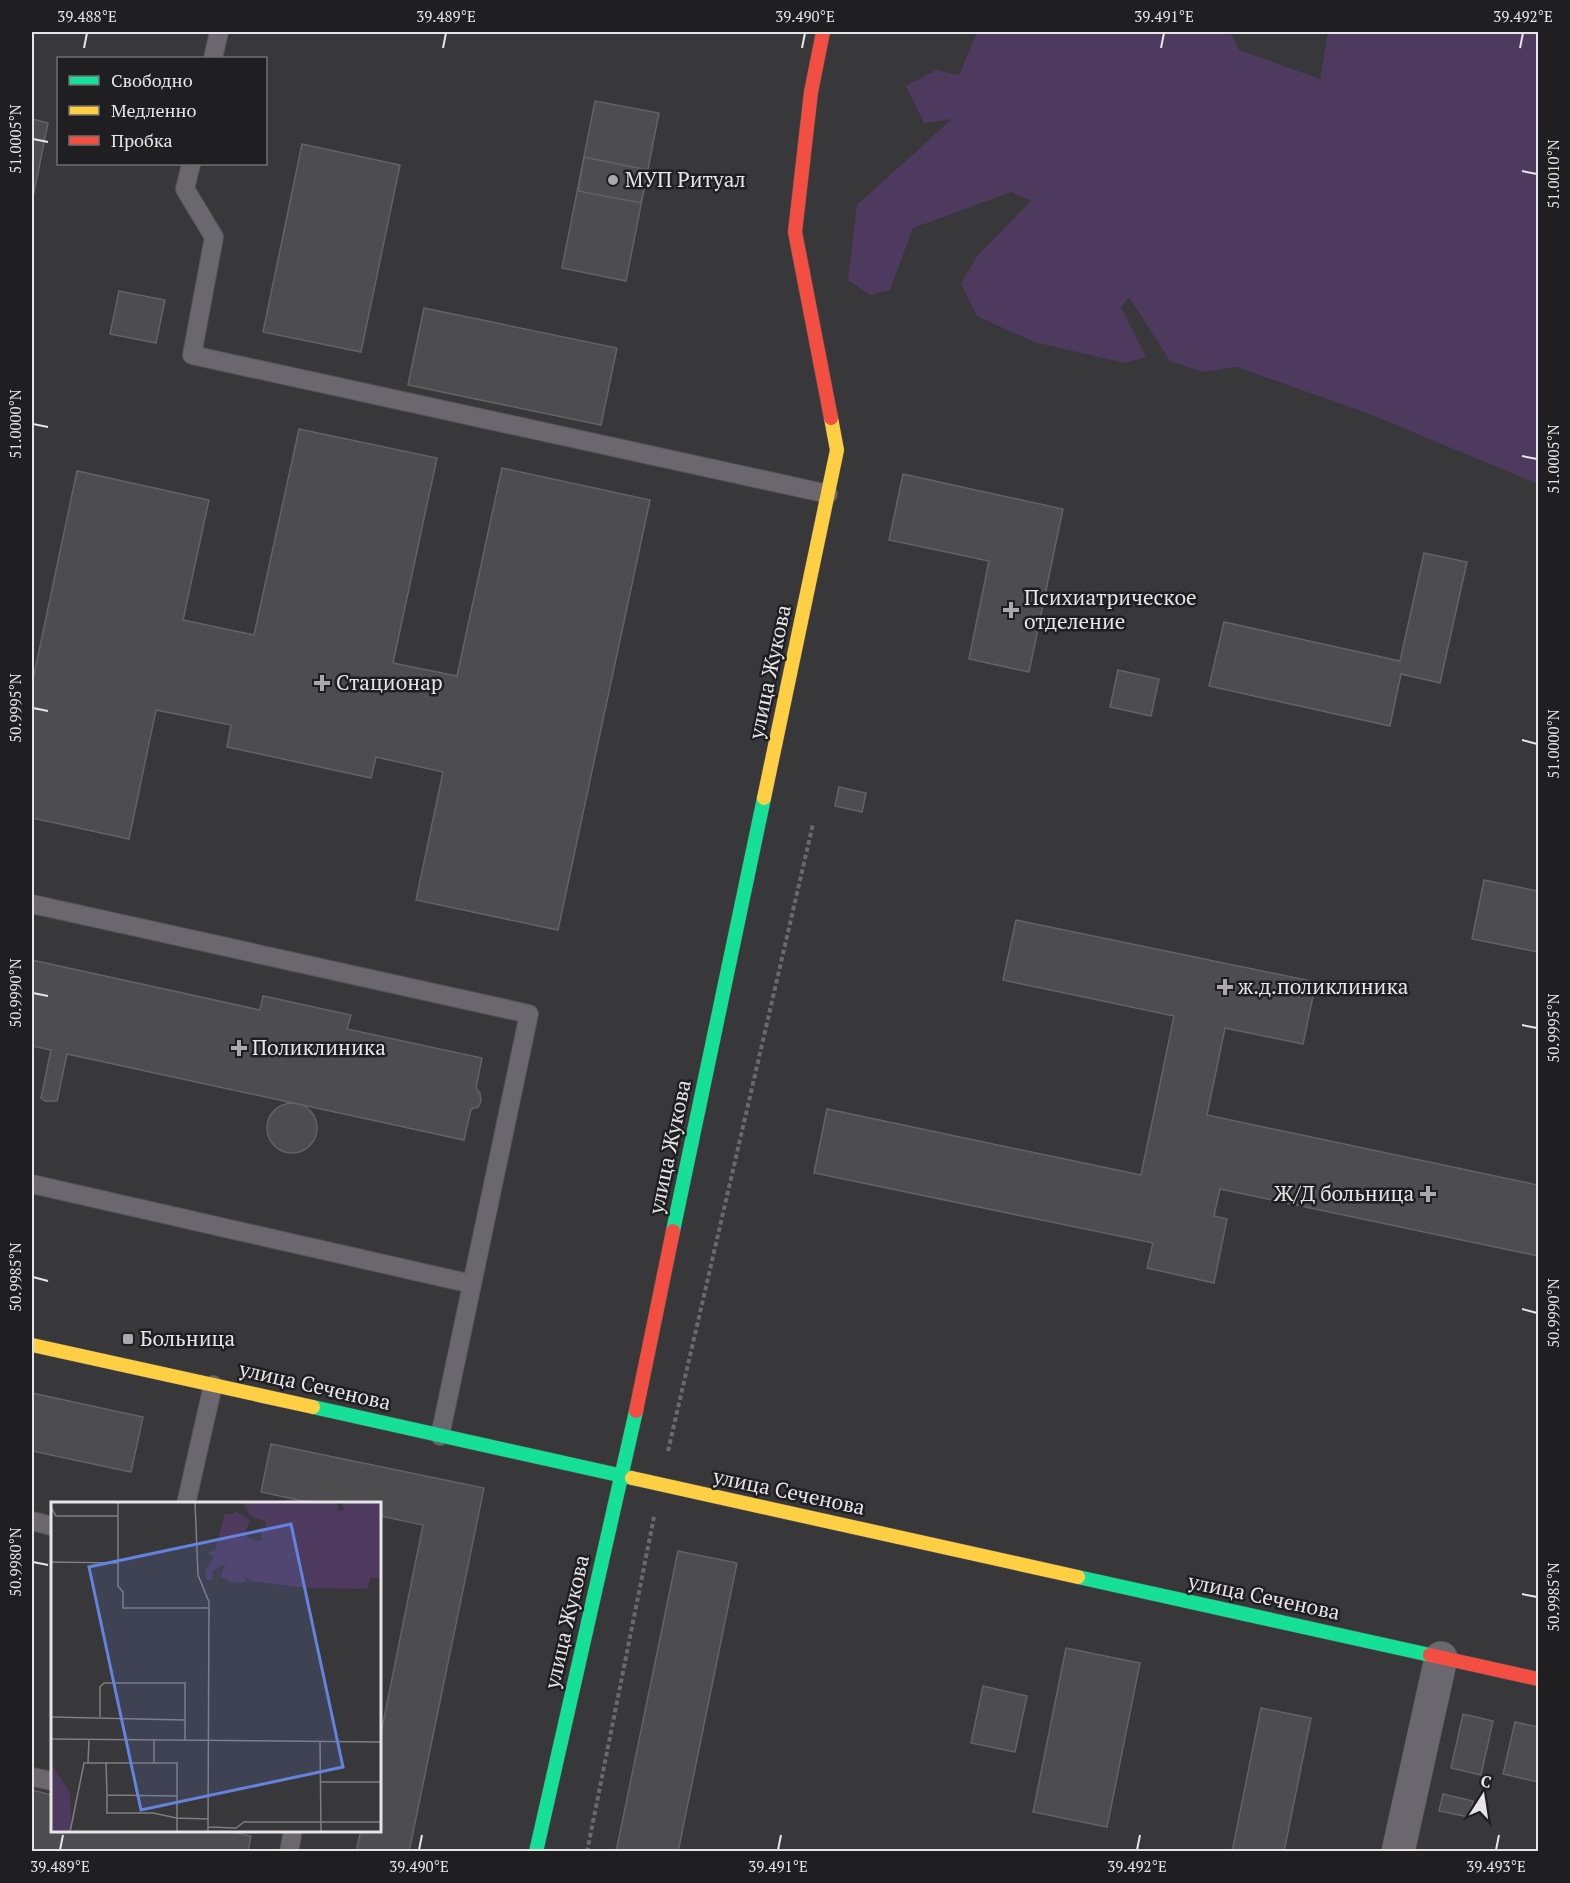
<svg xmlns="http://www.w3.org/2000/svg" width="1570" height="1883" font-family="'PT Serif',serif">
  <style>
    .green { fill: #4e3a5f }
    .building { fill: #4d4c4e; stroke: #636265; stroke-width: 1.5 }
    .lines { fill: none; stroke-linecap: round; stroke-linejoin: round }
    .lane-casing { stroke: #545455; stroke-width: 20 }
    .street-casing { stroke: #545455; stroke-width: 34 }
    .fast-casing { stroke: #545455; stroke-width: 15 }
    .slow-casing { stroke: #545455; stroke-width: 15 }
    .jam-casing { stroke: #545455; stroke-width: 15 }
    .path { stroke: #6c696e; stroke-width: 4; stroke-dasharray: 4.5 3; stroke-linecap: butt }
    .lane { stroke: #6b676f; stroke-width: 18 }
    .street { stroke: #6b676f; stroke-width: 33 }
    .fast { stroke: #16e098; stroke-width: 14 }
    .slow { stroke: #ffcf43; stroke-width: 14 }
    .jam { stroke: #f24e42; stroke-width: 14 }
    .ticks { fill: none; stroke: #e7e5e8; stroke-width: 2 }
    .poi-dot { fill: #aaa8ab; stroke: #1f1e20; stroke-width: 2 }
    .labels { text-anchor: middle; stroke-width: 5; stroke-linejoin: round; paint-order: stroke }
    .poi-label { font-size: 21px; fill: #e7e5e8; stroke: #1f1e20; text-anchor: start }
    .street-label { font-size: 21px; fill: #e7e5e8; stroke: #1f1e20 }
    .inset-road { fill: none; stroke: #7e7d80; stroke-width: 1.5 }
    .view { fill: #6483de; fill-opacity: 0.15; stroke: #6483de; stroke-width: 3 }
    .inset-edge { fill: none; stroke: #e7e5e8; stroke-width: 3 }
    .neatline { fill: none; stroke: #e7e5e8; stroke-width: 2 }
    .ticks-label { font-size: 15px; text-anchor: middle; fill: #e7e5e8 }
  </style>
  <rect width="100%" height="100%" fill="#38373a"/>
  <path class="green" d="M977 32H1230L1239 50 1320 79 1328 32H1538V484L1367 413 1237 367 1203 372 1170 361 1129 297 1121 307 1146 357 1125 363 1034 342 977 316 961 283 977 256 1031 201 1011 192 913 228 890 290 870 295 848 280 857 205 952 119 924 123 906 86 936 70 959 75Z"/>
  <path class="building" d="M595 101 659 113 626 281 562 268Z
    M32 119 48 123 32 202Z
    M302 144 400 165 361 352 263 332Z
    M584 157 648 170 641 203 578 191Z
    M119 291 165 300 156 343 110 334Z
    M424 308 617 348 601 425 408 385Z
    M299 429 437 458 393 663 457 676 502 468 650 500 558 930 416 900 443 772 376 757 371 778 227 747 231 725 156 710 129 839 32 818V684L77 471 209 500 183 620 254 635Z
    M903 474 1063 509 1029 672 969 659 989 561 889 540Z
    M1424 553 1467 562 1440 683 1401 674 1390 726 1209 686 1224 622 1400 661Z
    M1118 670 1159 679 1151 716 1110 707Z
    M839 787 866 793 862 812 835 806Z
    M1484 880 1538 891V952L1472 939Z
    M1016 920 1316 982 1303 1044 1225 1028 1207 1115 1538 1185V1256L1220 1189 1214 1216 1227 1219 1214 1283 1147 1268 1153 1243 814 1173 827 1109 1141 1175 1174 1016 1003 980Z
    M32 960 260 1010 263 996 351 1015 347 1029 482 1058 476 1088 480 1093 481 1101 478 1107 471 1109 464 1140 67 1054 57 1101H45L41 1098 51 1050 32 1046Z
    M267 1128a25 25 0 1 1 50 0a25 25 0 1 1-50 0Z
    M32 1393 143 1417 131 1472 32 1451Z
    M271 1444 484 1488 409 1852H356L361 1830H380V1738L423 1525 380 1516V1504H317L261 1492Z
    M678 1551 737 1563 678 1852H616Z
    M1066 1648 1140 1663 1107 1827 1033 1812Z
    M983 1686 1027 1696 1015 1752 971 1743Z
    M1261 1708 1311 1718 1284 1852H1232Z
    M1463 1714 1493 1721 1481 1775 1451 1768Z
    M1515 1722 1538 1727V1782L1503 1774Z
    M32 1790 52 1795V1830H223L251 1836 248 1852H32Z
    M1443 1794 1473 1801 1469 1817 1439 1811Z"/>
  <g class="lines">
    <defs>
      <path id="lane" d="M213 58 219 32
        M191 164 185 189 214 237 192 355 828 494
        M32 904 529 1014 440 1436
        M32 1184 472 1284
        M186 1504 213 1385
        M32 1521 52 1526
        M32 1777 52 1781
        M289 1852 293 1830"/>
      <path id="street" d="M1398 1852 1441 1658"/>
      <path id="fast" d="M673 1231 764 798
        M313 1407 632 1478
        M1078 1577 1430 1655
        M536 1852 636 1411"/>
      <path id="slow" d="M764 798 837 450 831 418
        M32 1345 313 1407
        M632 1478 1078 1577"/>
      <path id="jam" d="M823 32 811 92 795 232 831 418
        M636 1411 673 1231
        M1430 1655 1538 1679"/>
    </defs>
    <use href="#lane" class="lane-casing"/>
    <use href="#street" class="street-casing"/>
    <use href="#fast" class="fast-casing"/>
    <use href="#slow" class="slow-casing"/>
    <use href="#jam" class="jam-casing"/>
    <path class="path" d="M668 1451 813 824
      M587 1852 654 1517"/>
    <use href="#lane" class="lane"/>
    <use href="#street" class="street"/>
    <use href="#fast" class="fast"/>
    <use href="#slow" class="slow"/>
    <use href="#jam" class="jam"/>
  </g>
  <path class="ticks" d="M84 48 87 33M443 48 446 33M802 48 805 33M1161 48 1164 33M1520 48 1523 33M33 139 48 142M1522 171 1537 174M33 424 48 427M1522 456 1537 459M33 708 48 711M1522 740 1537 744M33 993 48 996M1522 1025 1537 1028M33 1277 48 1281M1522 1309 1537 1313M33 1562 48 1565M1522 1594 1537 1597M60 1850 63 1835M419 1850 422 1835M778 1850 781 1835M1137 1850 1140 1835M1496 1850 1499 1835"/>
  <g class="poi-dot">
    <circle cx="613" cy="180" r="6"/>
    <path d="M1008 601h6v6h6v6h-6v6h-6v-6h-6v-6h6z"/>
    <path d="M319 674h6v6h6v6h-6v6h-6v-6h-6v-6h6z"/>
    <path d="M1222 978h6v6h6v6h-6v6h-6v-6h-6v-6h6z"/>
    <path d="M236 1039h6v6h6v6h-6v6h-6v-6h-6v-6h6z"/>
    <path d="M1425 1185h6v6h6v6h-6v6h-6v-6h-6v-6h6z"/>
    <rect x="122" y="1333" width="12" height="12" rx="3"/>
  </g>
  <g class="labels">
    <g class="poi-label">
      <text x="625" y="187">МУП Ритуал</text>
      <text x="1024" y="605">Психиатрическое<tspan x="1024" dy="24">отделение</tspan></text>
      <text x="336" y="690">Стационар</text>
      <text x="1238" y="994">ж.д.поликлиника</text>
      <text x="252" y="1055">Поликлиника</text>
      <text x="1414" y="1201" text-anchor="end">Ж/Д больница</text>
      <text x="140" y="1346">Больница</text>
    </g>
    <g class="street-label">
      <text transform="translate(770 672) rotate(-78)" y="7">улица Жукова</text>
      <text transform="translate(670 1147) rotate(-78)" y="7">улица Жукова</text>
      <text transform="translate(315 1386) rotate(13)" y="7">улица Сеченова</text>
      <text transform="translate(789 1492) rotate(12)" y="7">улица Сеченова</text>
      <text transform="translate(1264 1597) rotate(12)" y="7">улица Сеченова</text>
      <text transform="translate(567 1622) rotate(-77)" y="7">улица Жукова</text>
    </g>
  </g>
  <g transform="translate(51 1502)">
    <rect width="330" height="330" fill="#38373a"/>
    <path d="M192 0H286L287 9 293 8 291 0H330V76H319L317 87 255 86 199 79 192 73 196 80 181 81 170 75 174 62 162 69 161 78H155L154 68 163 55 157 51 164 48 174 12H184V9L199 18 194 31 199 37 210 39V26H215V20L199 14ZM0 262 19 290 20 330H0Z" fill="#4e3a5f"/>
    <path class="inset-road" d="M67 0V84L72 90V106H158M144 0 147 73 158 100 157 330M0 5 5 14H67M0 60 67 61M0 215 134 218M49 215V185L53 181H134V238M0 237 330 240M38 237 37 261H103M103 238V261H126V316L157 317M269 239 270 330M55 260 56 293 126 294M269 280H330M56 293V311H102L126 316V330M157 325 185 326 193 320H330M19 330 33 261H37"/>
    <path class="view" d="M240 22 292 265 90 308 38 65Z"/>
    <rect width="330" height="330" class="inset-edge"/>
  </g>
  <rect width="1570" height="1883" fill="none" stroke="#1f1e20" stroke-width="66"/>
  <rect x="57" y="57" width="210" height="108" fill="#1f1e20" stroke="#6f6e70" stroke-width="1.5"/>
  <rect x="69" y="76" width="30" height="9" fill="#16e098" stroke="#6f6e70" stroke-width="1.5"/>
  <text x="111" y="87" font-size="18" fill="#e7e5e8">Свободно</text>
  <rect x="69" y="106" width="30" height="9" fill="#ffcf43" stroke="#6f6e70" stroke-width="1.5"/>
  <text x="111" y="117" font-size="18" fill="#e7e5e8">Медленно</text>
  <rect x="69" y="136" width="30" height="9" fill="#f24e42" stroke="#6f6e70" stroke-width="1.5"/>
  <text x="111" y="147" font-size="18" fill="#e7e5e8">Пробка</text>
  <g transform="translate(1483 1796) rotate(12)" stroke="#1f1e20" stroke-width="4.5" paint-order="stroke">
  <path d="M0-4.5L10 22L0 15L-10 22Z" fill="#e7e5e8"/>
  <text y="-9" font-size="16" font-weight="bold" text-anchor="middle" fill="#e7e5e8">С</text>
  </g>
  <rect x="33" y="33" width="1504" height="1817" class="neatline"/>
  <g class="ticks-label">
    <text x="87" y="22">39.488°E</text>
    <text x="446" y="22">39.489°E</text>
    <text x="805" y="22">39.490°E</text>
    <text x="1164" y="22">39.491°E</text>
    <text x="1523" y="22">39.492°E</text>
    <text transform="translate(16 139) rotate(-90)" y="5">51.0005°N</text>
    <text transform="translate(1554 174) rotate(-90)" y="5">51.0010°N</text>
    <text transform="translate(16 424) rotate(-90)" y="5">51.0000°N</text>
    <text transform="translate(1554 459) rotate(-90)" y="5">51.0005°N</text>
    <text transform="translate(16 708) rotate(-90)" y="5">50.9995°N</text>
    <text transform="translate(1554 744) rotate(-90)" y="5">51.0000°N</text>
    <text transform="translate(16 993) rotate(-90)" y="5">50.9990°N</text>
    <text transform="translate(1554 1028) rotate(-90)" y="5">50.9995°N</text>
    <text transform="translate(16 1277) rotate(-90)" y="5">50.9985°N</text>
    <text transform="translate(1554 1313) rotate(-90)" y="5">50.9990°N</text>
    <text transform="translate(16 1562) rotate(-90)" y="5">50.9980°N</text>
    <text transform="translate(1554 1597) rotate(-90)" y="5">50.9985°N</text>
    <text x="60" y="1872">39.489°E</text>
    <text x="419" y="1872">39.490°E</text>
    <text x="778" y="1872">39.491°E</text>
    <text x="1137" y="1872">39.492°E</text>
    <text x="1496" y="1872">39.493°E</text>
  </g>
</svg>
